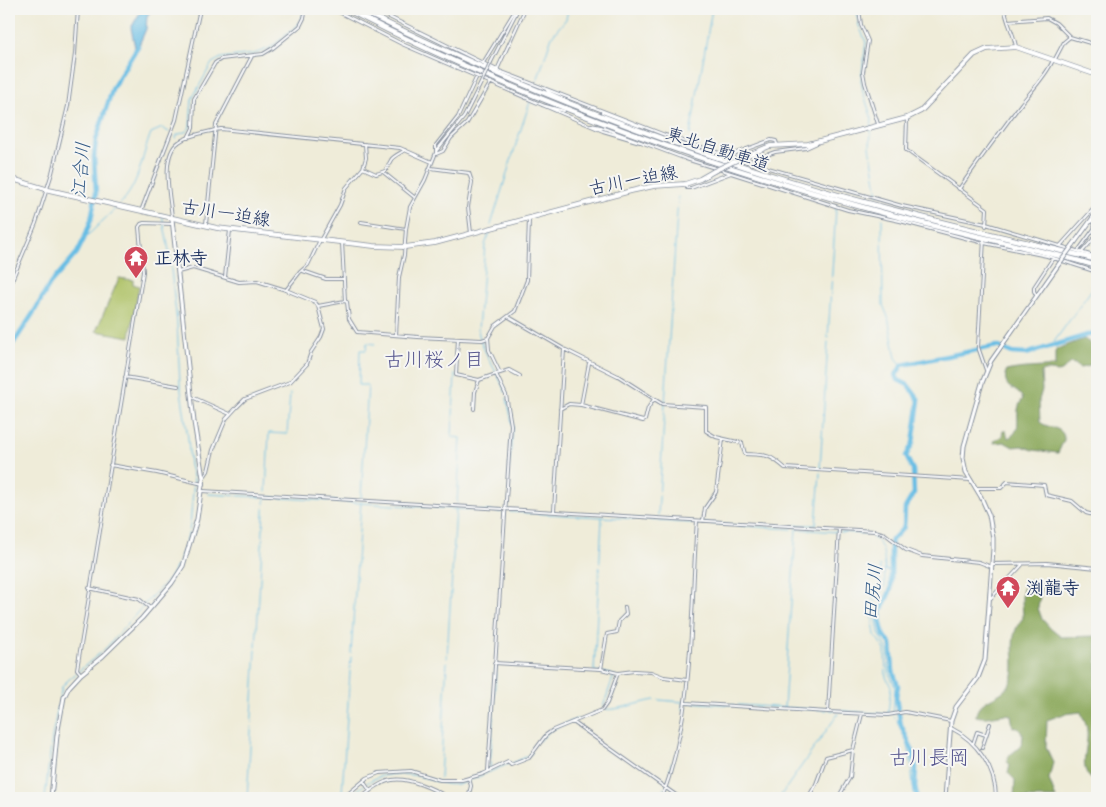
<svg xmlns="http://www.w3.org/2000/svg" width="1106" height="807" font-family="'Balsamiq Sans','Klee One',sans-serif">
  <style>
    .green { fill: #adc165; stroke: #647862 }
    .forest { fill: #8aa75a; stroke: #526b5c }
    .water { fill: #68bde4; stroke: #4276a1 }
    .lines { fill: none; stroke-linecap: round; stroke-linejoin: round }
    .stream { stroke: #68bde4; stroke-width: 1 }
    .river { stroke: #68bde4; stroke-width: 4.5 }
    .street-tunnel { stroke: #c5c6c0; stroke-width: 2; stroke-dasharray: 2 1; stroke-linecap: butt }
    .street-casing { stroke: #858e9c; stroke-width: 4 }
    .secondary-casing { stroke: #858e9c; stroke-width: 5 }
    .primary-casing { stroke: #858e9c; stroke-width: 5.5 }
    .highway-casing { stroke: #858e9c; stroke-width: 6 }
    .street { stroke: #fff; stroke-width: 2 }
    .secondary { stroke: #fff; stroke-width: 3 }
    .primary { stroke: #fff; stroke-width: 4 }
    .highway { stroke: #fff; stroke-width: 4.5 }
    .street-bridge-casing { stroke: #858e9c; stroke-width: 4; stroke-linecap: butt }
    .secondary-bridge-casing { stroke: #858e9c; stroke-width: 5; stroke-linecap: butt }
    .primary-bridge-casing { stroke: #858e9c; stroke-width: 5.5; stroke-linecap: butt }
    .street-bridge { stroke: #fff; stroke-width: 2 }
    .secondary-bridge { stroke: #fff; stroke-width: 3 }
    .primary-bridge { stroke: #fff; stroke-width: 4 }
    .labels { text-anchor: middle; stroke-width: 4; stroke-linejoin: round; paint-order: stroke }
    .street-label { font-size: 18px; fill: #1b2f5e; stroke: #f6f6f2 }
    .poi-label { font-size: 18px; font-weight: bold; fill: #1b2f5e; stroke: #f6f6f2; text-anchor: start }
    .water-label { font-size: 19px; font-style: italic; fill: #325a86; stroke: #f6f6f2 }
    .quarter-label { font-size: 20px; fill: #56568e; stroke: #f6f6f2 }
  </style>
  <rect width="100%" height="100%" fill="#f6f6f2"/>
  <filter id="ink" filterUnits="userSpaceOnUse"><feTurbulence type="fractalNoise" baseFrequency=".02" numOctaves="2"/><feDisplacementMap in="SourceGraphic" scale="10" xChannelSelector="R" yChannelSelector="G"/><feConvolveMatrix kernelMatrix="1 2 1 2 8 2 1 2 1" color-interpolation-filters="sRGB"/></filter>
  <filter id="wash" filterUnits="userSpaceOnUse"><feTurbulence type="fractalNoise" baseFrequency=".0096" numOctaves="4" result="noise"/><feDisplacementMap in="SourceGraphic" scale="20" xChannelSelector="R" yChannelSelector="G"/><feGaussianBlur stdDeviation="1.12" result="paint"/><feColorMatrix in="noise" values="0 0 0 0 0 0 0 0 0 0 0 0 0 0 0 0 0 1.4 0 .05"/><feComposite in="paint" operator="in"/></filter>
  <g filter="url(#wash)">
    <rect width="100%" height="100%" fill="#efecd9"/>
    <path class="green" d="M119 278 133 280V284L139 286 130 337 96 331Z"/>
    <path class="forest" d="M1084 339C1091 343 1094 347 1096 355L1090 366 1080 368 1075 364 1070 363C1067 365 1066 368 1063 370 1058 375 1049 368 1041 372L1042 390 1039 400 1040 422C1048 429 1065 426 1064 440L1058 453 1033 450 1022 446 1013 447 1004 442 994 443V441L1002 436 1003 431H1006L1008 438C1026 430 1011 412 1023 399 1015 384 1003 393 1006 371 1023 367 1039 368 1055 366V352L1057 349Z
      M1031 579 1042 583 1038 608 1042 619 1051 629 1061 637 1097 636V783C1075 771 1089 750 1087 731 1087 725 1083 718 1081 712L1064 714 1047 720 1046 747 1053 762 1049 779 1056 798H1014L1015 780 1008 773 1010 765 1007 761 1009 756 1022 745 1023 735 1019 729 1013 727 1011 715C1000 712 990 720 976 716 977 699 1001 698 1009 685 1022 665 1003 640 1023 618 1023 605 1018 585 1031 579Z"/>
    <path class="water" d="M142 9 153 10 151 11 147 16 146 29 136 52 131 28Z"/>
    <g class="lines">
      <path class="stream" d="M857 9 859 26 866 42 861 80 863 92 872 119 870 146 878 195
        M536 84 552 36 566 19 568 9
        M690 135 712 9
        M176 138 177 135 187 131 190 127 192 99 212 63 221 58 254 54 270 48 298 25 303 15 304 9
        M120 204C140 184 141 158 151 133L162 128 169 132
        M882 219 883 305 888 317 896 358 902 365
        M491 225 517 141 530 102
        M490 232 485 245 478 330C481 351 498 371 505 392
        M84 239 117 207
        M828 338 836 208
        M1054 342 1097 282
        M1055 344V346
        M455 374 452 437 461 438 457 503
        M507 398 513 427 509 468
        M820 469 828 342
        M266 492 269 433 287 434 290 394
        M208 494 262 497
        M269 497 501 512
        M361 498 368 385H359L360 350H366L367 343 375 344
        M510 512 657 520
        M658 515 678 197
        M602 518 594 671 611 674
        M658 521 692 523
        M701 523 792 529
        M796 525H816L820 473
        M798 529 837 532
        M841 532 866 534
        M872 537C885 545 884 557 885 570L891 571
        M884 563 885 586 876 599 874 606 879 633 888 651 889 673 895 687 893 714
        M256 647 265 496
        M351 653 361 502
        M447 658 456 508
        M659 700 684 702 683 709
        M688 702 734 705
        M738 705 827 710
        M603 707 614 675
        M784 708 796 529
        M606 709C612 712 645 701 655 700
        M830 710 888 714 891 687 886 677 885 650 875 635 871 607 872 601 880 588V566
        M893 716 894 717
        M897 720C900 731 907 739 909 750 913 766 911 782 915 798
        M540 741 550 730 577 719
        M512 763 524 758 532 753
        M490 769 496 668
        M670 770 672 762
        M440 778 447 662
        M471 780 508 764
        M367 783C378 774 398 773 412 775 431 777 448 791 469 781
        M344 795 342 793 351 657
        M45 798 52 737 62 687 66 682 106 648 151 597 170 578 185 547 190 526 194 480 190 465 188 438 180 384 177 323 169 251 162 214
        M247 798 256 650
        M348 798 364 785
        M660 798 664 788
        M779 798 838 714"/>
      <path class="river" d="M9 350 34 312 50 284 77 253 84 239 91 220 96 193 94 157 96 140 113 87 138 46
        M918 798 915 787 916 768 913 751 901 725 898 710 896 696 898 686 893 671 891 644 884 636 880 620 881 611 891 589V541L904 527 905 508 914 493 913 470 906 456 913 443 919 400 908 385 898 380 896 375 902 365 997 346 1012 353 1026 354 1097 332"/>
    </g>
  </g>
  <g filter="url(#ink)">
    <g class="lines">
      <path class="street-tunnel" d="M404 41 409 31"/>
      <defs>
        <path id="street" d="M333 9 402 44 540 104 603 131 640 142
          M373 9 497 70
          M525 9 497 70 665 135 728 156 771 140 776 141 777 144
          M859 9 861 25 868 41 863 72 865 83 878 124
          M1005 9C1006 22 1014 33 1016 47
          M1008 21 1047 18 1056 23 1070 37 1097 45
          M1054 61 1064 42 1070 37
          M491 62 518 9
          M483 63 516 9
          M477 76 458 117 436 145V154L443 151 451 138 467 123 491 82
          M546 89 548 92 568 101
          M542 105 564 111
          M602 112 639 126
          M907 118 906 150 987 209 986 226
          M591 125 601 127 686 159 731 173
          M188 138 193 128 194 99 215 63 221 59 263 54 273 48 300 26 304 18 306 9
          M728 156 736 159
          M740 160 902 206 986 224 1097 257
          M747 162 775 152 806 148 817 143
          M363 168 376 174C392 169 384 171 391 160 393 156 401 153 405 150
          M431 168 469 173 472 182 468 207 471 233
          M383 172 414 197
          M685 184 687 188H691L731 173 848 210 900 221 984 243 1047 256 1097 272
          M959 189C979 160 1000 132 1021 104 1031 91 1047 75 1053 60
          M141 211 176 120 200 9
          M172 217C170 198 160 155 179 142 188 135 204 133 215 130L221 129 400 148 432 162
          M361 222 406 229
          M206 224 216 125 252 56
          M321 239 340 205 346 188 363 168 366 158 365 144
          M984 239 978 347 986 370
          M342 242 345 301 347 302 349 319 357 332 418 337 482 340 488 338
          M1060 246 1097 205
          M1078 251 1094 229 1095 224 1091 220
          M1082 252 1097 235
          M303 271 326 279H344
          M178 272 193 268 239 282 257 281 286 290 315 302 318 306 324 329 321 337 311 352 307 364 290 382 245 399 237 407 226 419 213 450 208 471 204 477
          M225 277 230 230
          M9 287 36 223 52 173 68 106 75 54 78 9
          M286 290 300 272 308 265 320 240
          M1036 295 1034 291V287L1053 258
          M318 306 345 301
          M509 317 564 349 618 376 662 404 706 407V431L716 437 742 443 745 454C767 455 769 454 785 468L971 480
          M396 335 399 277 404 255 406 229 410 207 425 180 437 150 464 117 481 83
          M458 339 456 375 479 380
          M500 373 509 370 520 376
          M125 377 178 386
          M192 397 230 414
          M581 405 589 363
          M474 409 475 392 479 380 496 374
          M560 409 569 404 581 405 643 421 645 420 648 408 654 399
          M110 465 157 473 203 484
          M977 488H1001L1007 482 1044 485 1046 495 1072 501 1086 513 1097 516
          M202 491 875 531 885 534 906 550 922 556 979 562 992 567
          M554 511 564 349
          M703 521 705 508 716 492 723 439
          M839 529 828 712 888 715 905 712 951 721
          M992 564 1047 563 1097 568
          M89 588 139 599 150 608
          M991 598 1022 565
          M494 663 601 669 618 673 634 671 651 672 664 677 687 680
          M601 669 607 634 617 632 619 621 626 614 625 607
          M81 674 77 669 143 272 139 227 141 224 144 223 173 224
          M686 703 828 712
          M573 722 680 798
          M951 728C977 741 996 769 996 798
          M973 744 977 732 986 735
          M982 748 990 724
          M488 771 511 425 506 395 496 374 500 373 489 350 488 338 495 326 515 311 527 280 529 219
          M364 782 370 791
          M343 798 367 778 379 773 411 771 440 780H462L483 774 508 762 511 765 529 758 546 735 553 730 602 710 607 703 618 673
          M361 798C370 791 380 782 392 780 408 777 435 789 448 798
          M468 798 471 786 469 778
          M662 798C695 710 690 614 697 521
          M808 798 816 784 826 757 853 750
          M838 798 850 777 853 750 862 714"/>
        <path id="secondary" d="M1073 245 1097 212
          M51 798 57 735 64 697 69 687 81 674 103 656 142 618 172 583 183 566 197 519 203 478 194 422 172 219
          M945 798 951 721 956 707 978 678 985 660 993 549V538L989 515 981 497 966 472 963 458 964 446 982 383 991 361 1059 264"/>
        <path id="primary" d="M743 157 770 146 808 144 907 118 921 111 974 55 987 49 1016 47 1097 75
          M9 178 49 190 217 228 374 246 405 247 435 243 631 191 654 186 685 184 700 179 714 171"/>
        <path id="highway" d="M346 9C502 89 665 151 834 199 885 214 937 227 989 239 1025 248 1061 255 1097 266
          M358 9C512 85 670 147 834 194 885 208 935 221 986 233 1023 242 1061 250 1097 260"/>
      </defs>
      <use href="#street" class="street-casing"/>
      <use href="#secondary" class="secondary-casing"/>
      <use href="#primary" class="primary-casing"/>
      <use href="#highway" class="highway-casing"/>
      <use href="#street" class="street"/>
      <use href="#secondary" class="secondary"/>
      <use href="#primary" class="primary"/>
      <use href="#highway" class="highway"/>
      <defs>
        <path id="street-bridge" d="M481 83 491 62"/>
        <path id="secondary-bridge" d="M1059 264 1073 245"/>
        <path id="primary-bridge" d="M714 171 743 157"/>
      </defs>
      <use href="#street-bridge" class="street-bridge-casing"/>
      <use href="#secondary-bridge" class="secondary-bridge-casing"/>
      <use href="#primary-bridge" class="primary-bridge-casing"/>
      <use href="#street-bridge" class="street-bridge"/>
      <use href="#secondary-bridge" class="secondary-bridge"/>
      <use href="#primary-bridge" class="primary-bridge"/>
    </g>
  </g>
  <defs>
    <symbol id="temple-pin" viewBox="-11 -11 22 30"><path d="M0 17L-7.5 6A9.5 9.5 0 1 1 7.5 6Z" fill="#d1495b" stroke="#f6f6f2"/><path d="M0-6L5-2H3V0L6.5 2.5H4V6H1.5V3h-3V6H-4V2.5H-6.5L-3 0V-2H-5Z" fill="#fff"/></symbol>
  </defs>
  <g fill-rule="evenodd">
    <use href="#temple-pin" x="122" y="244" width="28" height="38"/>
    <use href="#temple-pin" x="994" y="574" width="28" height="38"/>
  </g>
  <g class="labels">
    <g class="street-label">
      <text transform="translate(718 149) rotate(18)" y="6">東北自動車道</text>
      <text transform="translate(633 180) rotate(-11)" y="6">古川一迫線</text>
      <text transform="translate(226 213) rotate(9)" y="6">古川一迫線</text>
    </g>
    <g class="poi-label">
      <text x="154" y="264">正林寺</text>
      <text x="1026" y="594">渕龍寺</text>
    </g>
    <g class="water-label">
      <text transform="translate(80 170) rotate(-85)" y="7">江合川</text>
      <text transform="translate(872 592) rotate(-84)" y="7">田尻川</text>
    </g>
    <g class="quarter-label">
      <text x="434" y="366">古川桜ノ目</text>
      <text x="929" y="764">古川長岡</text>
    </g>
  </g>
  <rect width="1106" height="807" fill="none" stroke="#f6f6f2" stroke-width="30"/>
</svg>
